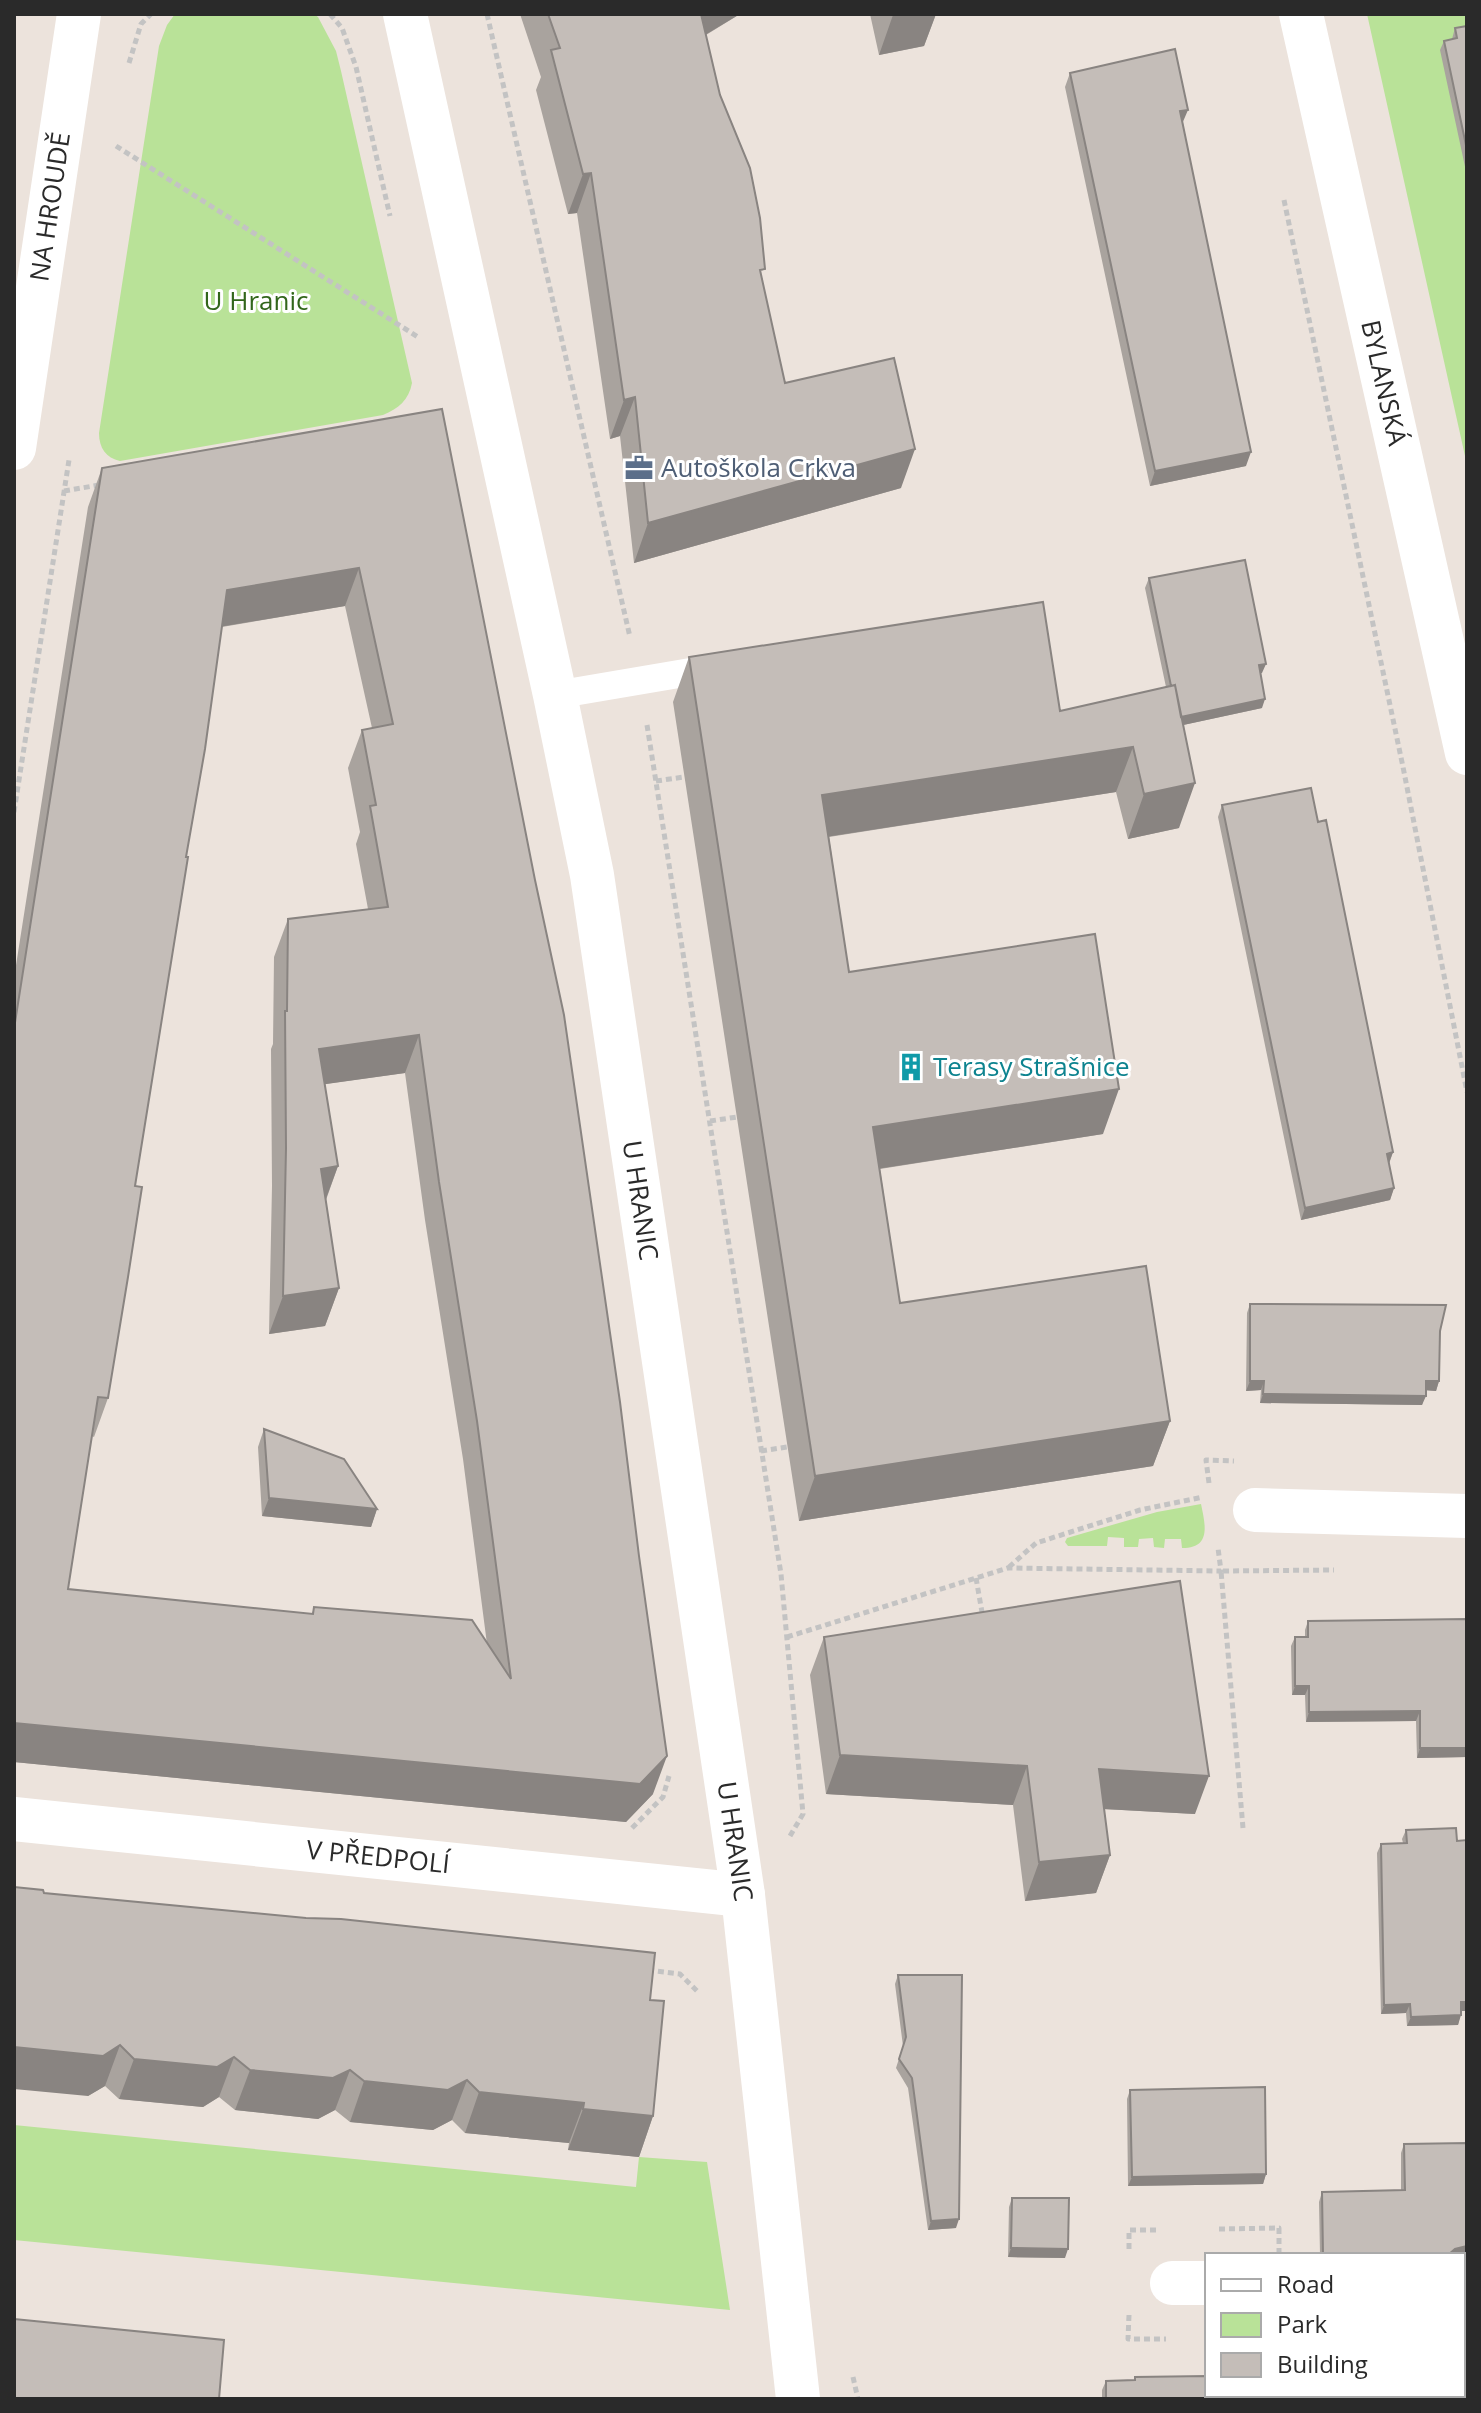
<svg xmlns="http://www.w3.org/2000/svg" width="1481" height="2413" font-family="'Open Sans',sans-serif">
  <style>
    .green { fill: #b9e298 }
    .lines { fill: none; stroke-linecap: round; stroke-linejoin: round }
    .path { stroke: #c3c3c3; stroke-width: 5; stroke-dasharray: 6 4; stroke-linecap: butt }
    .service { stroke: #fff; stroke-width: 28 }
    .minor { stroke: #fff; stroke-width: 44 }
    .wall { fill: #a9a39e; fill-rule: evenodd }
    .shaded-wall { fill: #898481 }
    .building { fill: #c4bdb8; stroke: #898481; stroke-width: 2; fill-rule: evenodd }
    .labels { text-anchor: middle; stroke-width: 6; stroke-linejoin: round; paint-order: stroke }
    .street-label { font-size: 26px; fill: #2a2a2a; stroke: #fff }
    .park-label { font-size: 26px; fill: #32661b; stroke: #fff }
    .service-label { font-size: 26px; fill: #4e5e75; stroke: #fff; text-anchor: start }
    .culture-label { font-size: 26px; fill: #0d838f; stroke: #fff; text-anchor: start }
  </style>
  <rect width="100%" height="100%" fill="#ece3dc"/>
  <path class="green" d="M175 14H314L318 17 336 51 341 71 412 383C409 400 398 409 383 415L120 461C106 458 99 448 99 433L159 46 167 25Z
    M1367 14H1467V465Z
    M1201 1504C1205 1524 1212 1548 1182 1548L1181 1539H1165L1164 1548 1154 1547 1153 1538 1139 1539 1138 1547H1124V1538L1108 1537 1107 1546H1068L1065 1542 1067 1538 1157 1512Z
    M14 2125 636 2187 639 2157 707 2162 730 2310 14 2240Z"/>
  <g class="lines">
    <path class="path" d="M330 14 342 28 356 67 390 216
      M487 14 630 637
      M129 63 141 24 151 14
      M116 146 418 337
      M1284 200 1403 767 1467 1092
      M64 491 99 485
      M647 725 781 1574 803 1814 790 1836
      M656 781 684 777
      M14 812 69 460
      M710 1121 737 1117
      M761 1451 787 1447
      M1209 1483 1206 1460 1234 1461
      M1009 1567 1036 1543 1140 1510 1203 1497
      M976 1578 983 1618
      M787 1637 1008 1568 1221 1571 1218 1548
      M632 1828 663 1797 669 1776
      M1243 1828 1221 1571 1334 1570
      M648 1970 680 1974 698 1992
      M1219 2229 1279 2228V2255
      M1129 2249V2230H1157
      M1129 2315 1128 2339H1166
      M853 2377 858 2399"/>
    <path class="service" d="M555 695 714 668"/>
    <g class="minor">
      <path id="s1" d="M405 14 555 695 592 875 743 1895 798 2399"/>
      <path id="s2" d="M1301 14 1467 753"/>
      <path id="s3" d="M14 448 79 14"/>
      <path d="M1255 1510 1467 1516"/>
      <path id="s4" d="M14 1819 743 1895"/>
      <path d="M1463 2280H1467"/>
      <path d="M1172 2283H1207"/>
    </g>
  </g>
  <path class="wall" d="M520 14H740L706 35 785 383 901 488 634 563 620 436 610 439 577 213 568 214 536 90 541 77Z
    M870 14H936L924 46 879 55Z
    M1467 26V176L1440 50 1444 41 1452 39 1455 28Z
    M1070 73 1183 123 1246 466 1150 486 1065 87Z
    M442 409 639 1556 653 1794 626 1822 14 1762V978L88 507 102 468ZM345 606 372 728 362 730 348 768 360 832 356 844 368 909 288 919 274 957 273 1044 271 1049 272 1186 269 1334 325 1326 339 1288 326 1200 338 1166 325 1084 405 1073 425 1220 463 1459 487 1644 314 1607 312 1614 68 1589 92 1436 94 1437 108 1398 135 1186 222 627Z
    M1149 578 1262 673H1261L1262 708 1183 725 1179 828 1128 839 1116 792 829 837 849 972 1103 1134 880 1169 900 1303 1170 1421 1153 1466 799 1521 673 702 689 657 1060 711 1166 687 1145 588Z
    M1222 805 1393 1152 1389 1164 1394 1188 1390 1200 1301 1220 1218 817Z
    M1250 1304 1440 1331 1439 1381 1436 1391 1426 1390 1422 1405 1260 1403 1261 1390 1246 1391 1247 1313Z
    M264 1429 377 1509 371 1527 262 1516 258 1447Z
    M1467 1619V1757L1417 1758 1416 1721 1306 1722 1305 1695H1292L1291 1646 1295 1637H1305V1630L1308 1621Z
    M824 1637 1195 1814 1104 1809 1110 1855 1096 1893 1025 1901 1013 1805 826 1794 810 1675Z
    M1406 1830 1457 1841 1467 1840V2011H1461L1458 2025 1407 2026 1406 2013 1381 2014 1377 1853 1381 1844 1403 1843 1402 1839Z
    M44 1893 650 2000 653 2116 639 2157 568 2150 569 2143 465 2133 452 2120 433 2130 350 2122 335 2110 318 2119 235 2110 219 2097 203 2107 119 2099 105 2086 88 2096Z
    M898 1975 956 2228 928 2230 908 2088 896 2068 903 2046 895 1984Z
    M1130 2090 1266 2174 1263 2184 1128 2186 1127 2099Z
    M1404 2144 1467 2255H1320L1319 2202 1322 2192 1401 2190V2153Z
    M1012 2198 1065 2258 1008 2257 1009 2207Z
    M1135 2377 1271 2399H1102V2390L1106 2381 1134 2380Z"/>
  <path class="shaded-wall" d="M698 14H740L685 47Z
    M900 14H936L924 46 879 55 893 15Z
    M1188 110 1182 124 1180 111Z
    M591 173 577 213 568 214 583 174Z
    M635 397 620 436 610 439 624 400Z
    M915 449 901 488 634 563 648 523Z
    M1251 452 1246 466 1150 486 1155 471Z
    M359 568 345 606 213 628 227 590Z
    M1266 664 1262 673 1256 674 1259 665Z
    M1265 699 1262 708 1174 727 1177 718Z
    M1133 747 1116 792 806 840 822 795Z
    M1195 783 1179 828 1128 839 1144 794Z
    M419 1035 405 1073 305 1087 319 1049Z
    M1119 1089 1103 1134 857 1172 873 1127Z
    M1393 1152 1389 1163 1382 1165 1387 1154Z
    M338 1166 324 1204 321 1169Z
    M1394 1188 1390 1200 1301 1220 1305 1208Z
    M339 1288 325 1326 269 1334 283 1296Z
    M1250 1381H1264L1261 1390 1246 1391Z
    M1426 1381H1439L1436 1391 1422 1390Z
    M1263 1394 1426 1396 1422 1405 1260 1403Z
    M1170 1421 1153 1466 799 1521 815 1476Z
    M269 1498 377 1509 371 1527 262 1516Z
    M1295 1686H1309L1305 1695H1292Z
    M1420 1711 1416 1721 1306 1722 1309 1712Z
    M14 1723 667 1756 653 1794 626 1822 14 1762Z
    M1420 1748H1467V1757L1417 1758Z
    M840 1755 1027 1766 1013 1805 826 1794Z
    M1099 1769 1209 1776 1195 1814 1085 1808Z
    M1110 1855 1096 1893 1025 1901 1039 1862Z
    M1461 2002H1467V2011H1458Z
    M1410 2004 1406 2013 1381 2014 1384 2005Z
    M1461 2015 1458 2025 1407 2026 1411 2017Z
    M120 2045 105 2086 88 2096 14 2089V2047Z
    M234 2057 219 2097 203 2107 119 2099 134 2059Z
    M250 2070H350L335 2110 318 2119 235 2110Z
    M467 2080 452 2120 433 2130 350 2122 364 2081Z
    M479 2092 584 2103 569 2143 465 2133Z
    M583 2109 653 2116 639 2157 568 2150Z
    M1266 2174 1263 2184 1128 2186 1132 2177Z
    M959 2219 956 2228 928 2230 931 2221Z
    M1467 2246V2255H1448L1455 2249Z
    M1011 2248 1068 2249 1065 2258 1008 2257Z"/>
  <path class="building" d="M548 14H701L720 95 750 168 760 218 765 269 760 270 785 383 894 358 915 449 648 523 635 397 624 400 591 173 583 174 551 50 560 48Z
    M1467 26V150L1444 41 1457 38 1455 28Z
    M1175 49 1188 110 1180 111 1251 452 1155 471 1070 73Z
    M442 409 535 880 564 1015 620 1402 639 1556 667 1756 640 1784 14 1723V1029L102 468ZM359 568 393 724 362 730 376 805 370 806 388 907 288 919 287 1011H285L286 1148 283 1296 339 1288 321 1169 338 1166 319 1049 419 1035 439 1182 477 1421 511 1679 472 1620 314 1607 313 1614 68 1589 98 1397 108 1398 128 1277 142 1187 135 1186 188 857H186L205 749 227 590Z
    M1245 560 1266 664 1259 665 1265 699 1181 717 1175 685 1171 686 1149 578Z
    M1043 602 1060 711 1175 685 1195 783 1144 794 1133 747 822 795 849 972 1095 934 1119 1089 873 1127 900 1303 1146 1266 1170 1421 815 1476 689 657Z
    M1311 788 1318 822 1326 820 1393 1152 1387 1154 1394 1188 1305 1208 1222 805Z
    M1250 1304 1446 1305 1440 1331 1439 1381H1426V1396L1263 1394 1264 1381H1250Z
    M264 1429 344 1459 377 1509 269 1498Z
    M1180 1581 1209 1776 1099 1769 1110 1855 1039 1862 1027 1766 840 1755 824 1637Z
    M1467 1619V1748H1420V1711L1309 1712V1686H1295V1637H1308V1621Z
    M1456 1828 1457 1841 1467 1840V2002H1461V2015L1411 2017 1410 2004 1384 2005 1381 1844 1407 1843 1406 1830Z
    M14 1887 43 1890 44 1893 306 1918 341 1919 655 1953 650 2000 664 2001 653 2116 583 2109 584 2103 479 2092 467 2080 448 2090 364 2081 350 2070 333 2078 250 2070 234 2057 217 2067 134 2059 120 2045 103 2056 14 2047Z
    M898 1975H962L959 2219 931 2221 912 2078 899 2059 906 2037Z
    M1265 2087 1266 2174 1132 2177 1130 2090Z
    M1467 2143V2246L1455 2249 1448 2255H1323L1322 2192 1405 2190 1404 2144Z
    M1012 2198H1069L1068 2249 1011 2248Z
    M1463 2294 1467 2295V2398L1400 2399V2395H1463Z
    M14 2319 224 2340 219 2399H14Z
    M1207 2376V2395H1271V2399H1106V2381L1135 2380V2377Z"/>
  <defs>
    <symbol id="office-bare" viewBox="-9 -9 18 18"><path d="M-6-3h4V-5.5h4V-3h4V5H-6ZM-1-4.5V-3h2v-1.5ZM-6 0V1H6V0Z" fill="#5c6f8a" stroke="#fff" stroke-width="2.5" paint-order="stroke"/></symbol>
    <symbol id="building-bare" viewBox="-9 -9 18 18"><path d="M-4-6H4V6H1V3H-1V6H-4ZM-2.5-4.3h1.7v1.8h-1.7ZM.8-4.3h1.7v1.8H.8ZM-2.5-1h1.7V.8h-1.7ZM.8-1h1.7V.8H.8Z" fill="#0f9aa8" stroke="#fff" stroke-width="2.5" paint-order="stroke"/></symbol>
  </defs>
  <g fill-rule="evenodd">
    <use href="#office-bare" x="619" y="448" width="40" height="40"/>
    <use href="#building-bare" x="891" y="1047" width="40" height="40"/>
  </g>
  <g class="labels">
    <g class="street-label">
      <text dy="9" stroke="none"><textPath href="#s3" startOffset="244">NA HROUDĚ</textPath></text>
      <text dy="9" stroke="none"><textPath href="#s2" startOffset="378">BYLANSKÁ</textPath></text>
      <text dy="9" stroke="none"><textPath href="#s1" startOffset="1210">U HRANIC</textPath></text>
      <text dy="9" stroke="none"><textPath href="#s1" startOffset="1858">U HRANIC</textPath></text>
      <text dy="9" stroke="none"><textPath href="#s4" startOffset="366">V PŘEDPOLÍ</textPath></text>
    </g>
    <g class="park-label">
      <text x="256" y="310">U Hranic</text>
    </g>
    <g class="service-label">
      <text x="661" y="477">Autoškola Crkva</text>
    </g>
    <g class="culture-label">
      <text x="933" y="1076">Terasy Strašnice</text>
    </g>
  </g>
  <rect width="1481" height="2413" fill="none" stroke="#2a2a2a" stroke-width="32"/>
  <rect x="1205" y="2253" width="260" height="144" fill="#ffffff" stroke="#aaaaaa" stroke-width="2"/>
  <rect x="1221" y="2279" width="40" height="12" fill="#ffffff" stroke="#aaaaaa" stroke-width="2"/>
  <text x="1277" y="2293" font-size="24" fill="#2a2a2a">Road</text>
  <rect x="1221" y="2313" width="40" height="24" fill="#b9e298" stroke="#aaaaaa" stroke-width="2"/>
  <text x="1277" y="2333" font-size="24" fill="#2a2a2a">Park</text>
  <rect x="1221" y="2353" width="40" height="24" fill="#c4bdb8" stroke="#aaaaaa" stroke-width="2"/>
  <text x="1277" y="2373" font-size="24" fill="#2a2a2a">Building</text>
</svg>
